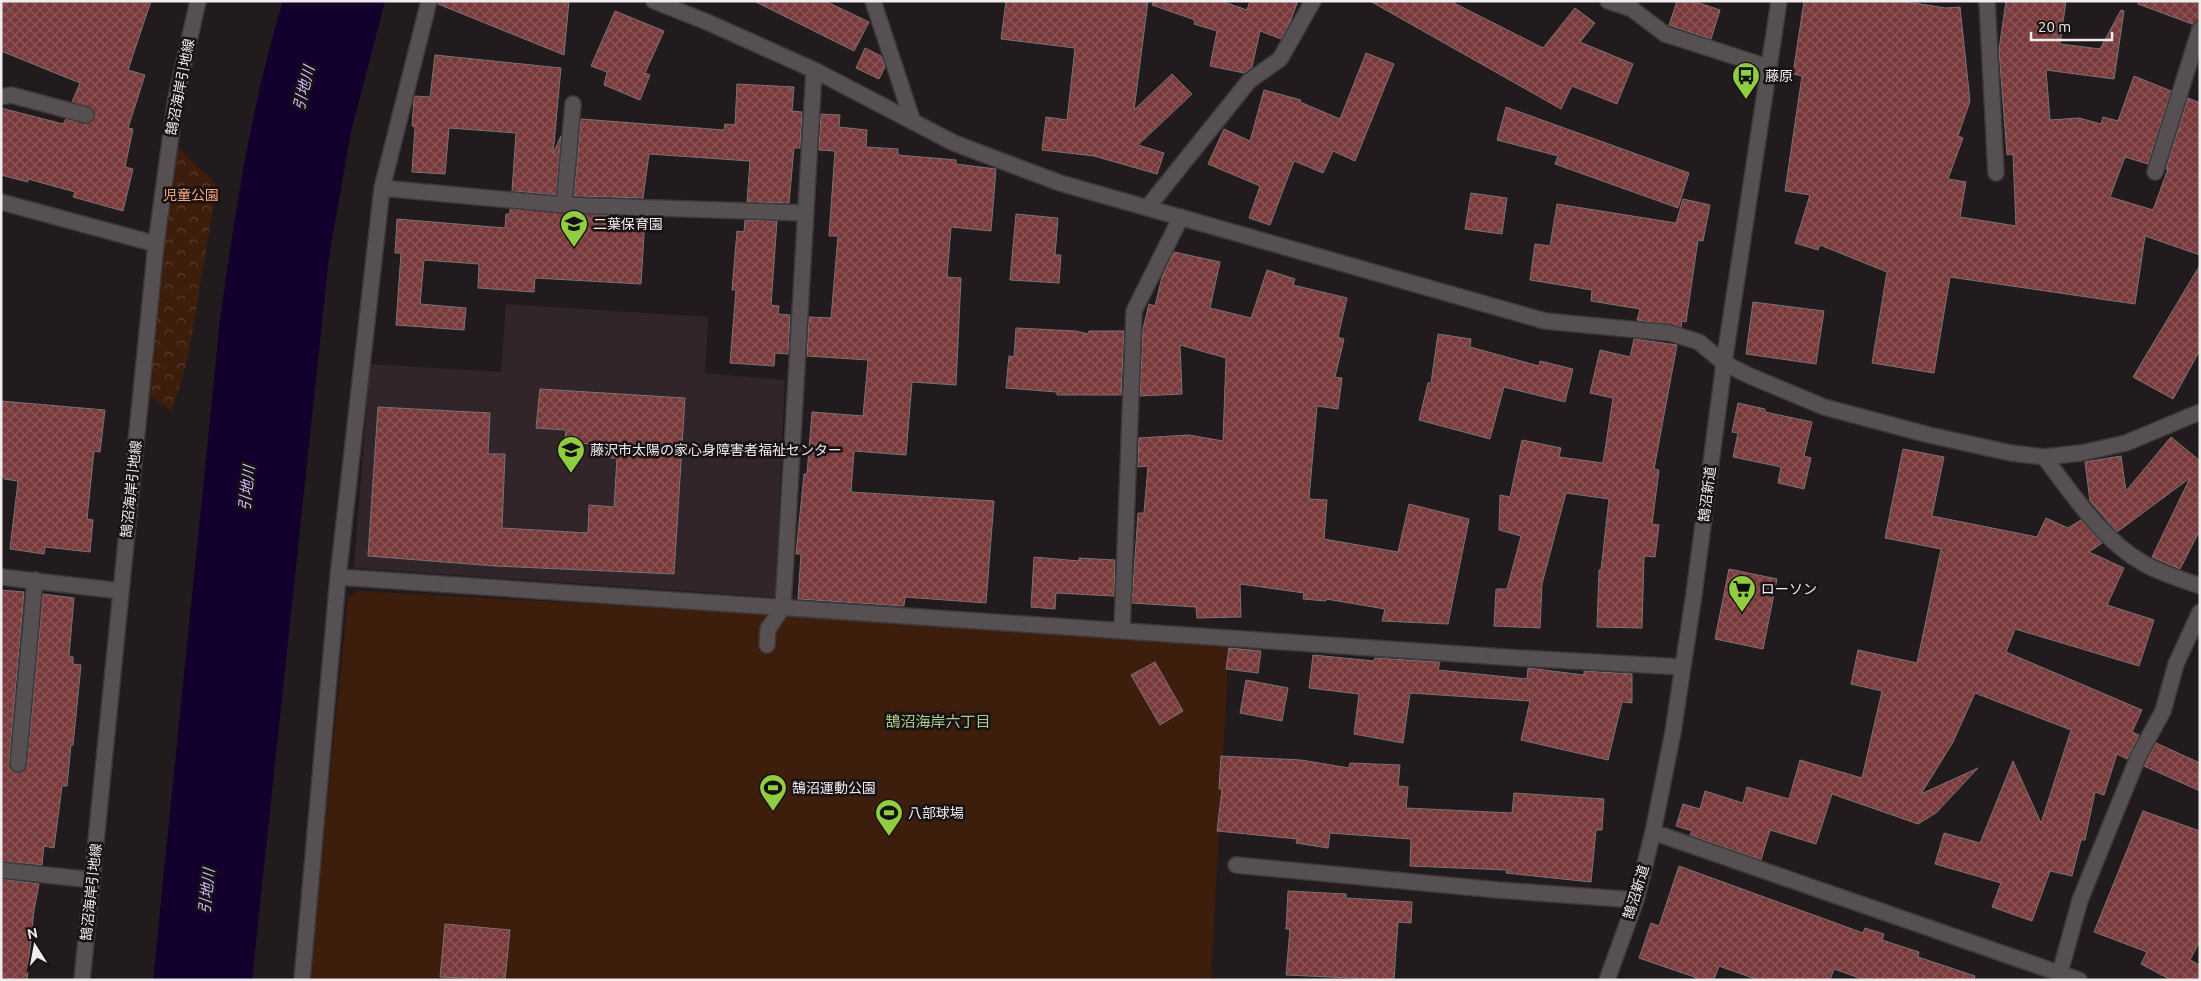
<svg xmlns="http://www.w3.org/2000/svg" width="2201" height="981" font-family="Ubuntu,'Noto Sans JP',sans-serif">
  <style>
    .built { fill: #31252a }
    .park { fill: url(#park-crowns) }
    .garden { fill: #3d1d0c }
    .water { fill: #13002d }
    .building { fill: url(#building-cross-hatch); stroke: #7b7272 }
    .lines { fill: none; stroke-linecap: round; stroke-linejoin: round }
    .minor-casing { stroke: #3d393a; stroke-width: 18 }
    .minor { stroke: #575052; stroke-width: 15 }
    .labels { text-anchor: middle; stroke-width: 5; stroke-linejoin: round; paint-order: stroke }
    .poi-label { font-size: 14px; fill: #f0eced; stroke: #181214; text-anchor: start }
    .street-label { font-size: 14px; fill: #f0eced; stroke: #181214 }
    .park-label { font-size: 14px; fill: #fda67b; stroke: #181214 }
    .water-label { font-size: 15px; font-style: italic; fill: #cdbbfe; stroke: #181214 }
    .neighbourhood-label { font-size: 15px; fill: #aacd88; stroke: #181214 }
  </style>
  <defs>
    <pattern id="park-crowns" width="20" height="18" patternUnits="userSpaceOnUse" patternTransform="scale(1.25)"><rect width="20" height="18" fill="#3d1d0c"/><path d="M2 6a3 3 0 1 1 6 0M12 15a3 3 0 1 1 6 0" fill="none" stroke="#593e30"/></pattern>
    <pattern id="building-cross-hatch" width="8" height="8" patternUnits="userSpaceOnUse" patternTransform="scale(1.25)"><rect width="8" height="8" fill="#78393b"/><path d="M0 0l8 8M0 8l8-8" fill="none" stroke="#8c5658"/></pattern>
  </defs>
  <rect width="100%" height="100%" fill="#211b1e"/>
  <path class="built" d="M506 304 708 317 705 373 785 380 775 597 354 568 370 364 501 372Z"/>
  <path class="park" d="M172 141 217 185 189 353 172 411 141 391Z"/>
  <path class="garden" d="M358 591 779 614 1229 645 1211 980H309L348 598Z"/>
  <path class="water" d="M283 1H385L351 132 329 257 252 980H153L220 320C235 213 251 105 283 1Z"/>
  <path class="building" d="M1 1H151L128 70 145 75 128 128 133 129 125 167 133 169 123 211 73 197 75 192 28 179V182L1 175V108L63 124 66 119 88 124 95 117 92 108 72 102 80 83 1 51Z
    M438 1H569L564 55 438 4Z
    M754 1H825L869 22 854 51Z
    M1006 1H1148L1134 110 1172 74 1192 94 1138 145 1164 153 1157 174 1094 156 1042 150 1046 117 1067 120 1075 48 1001 39Z
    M1153 1H1221L1247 10 1250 1H1298L1290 22 1281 39 1260 31 1252 67 1244 73 1210 66 1217 31 1194 24 1195 20 1152 5Z
    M1370 1H1450L1543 48 1575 8 1595 23 1580 42 1633 64 1617 104 1572 86 1561 109Z
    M1677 1H1693L1720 10 1711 39 1669 25Z
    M1804 1H1900L1946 8 1960 7 1970 101 1958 136 1963 138 1948 179 1966 182 1960 217 2016 226 2013 154 2007 155 1999 50 2006 1H2066L2060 44 2100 49 2121 10 2124 11 2114 79 2046 70 2050 120 2079 118 2101 124 2103 117 2118 121 2134 76 2171 91 2148 164 2125 157 2110 197 2153 210 2168 169H2166L2188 98 2200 103V255L2145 236 2135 304 1950 277 1934 373 1872 363 1887 272 1820 245 1818 250 1795 243 1810 195 1785 191 1802 76 1793 74Z
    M2138 1H2200V20L2192 24 2138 4Z
    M615 11 664 31 645 73 650 75 640 100 604 85 607 72 591 66Z
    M865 48 881 56 885 67 879 79 856 68Z
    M1366 53 1394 64 1355 161 1333 151 1323 173 1294 161 1270 225 1249 218 1260 186 1208 164 1224 129 1250 141 1264 90 1301 100 1300 102 1340 119Z
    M435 55 561 68 553 154 561 136 556 195 512 191 516 133 449 128 445 174 412 172 415 127 412 126 414 99 415 96 430 97Z
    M737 84 794 87 792 111 802 112 800 148H794L789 203 747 202 750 161 649 154 643 198 574 196 581 119 724 130 725 124 735 125Z
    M1506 107 1689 173 1678 208 1555 164 1558 156 1497 140Z
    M821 114 840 115 839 127 867 130 866 147 898 149V155L956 160V164L996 169 991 231 951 227 947 277 961 278 956 385 912 382 906 455 854 451 851 492 994 501 986 603 905 597 904 606 798 599 801 554H796L804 474H807L812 412 863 416 868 360 807 356 809 317 831 318 838 236H829L835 151 819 150Z
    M1471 193 1507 198 1502 234 1465 229Z
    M1683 199 1710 205 1703 241 1698 240 1686 322 1682 321 1681 327 1637 320 1640 309 1591 301 1592 290 1530 280 1535 244 1550 246 1557 204 1676 223Z
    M510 209 645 218 641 284 535 278 534 292 478 288 479 264 424 260 420 304 466 308 464 330 396 325 401 253H395L397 219 505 228 506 214H510Z
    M1016 214 1058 218 1055 255H1061L1059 283 1010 280Z
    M745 220 777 221 771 305 779 306 778 314 790 315 788 354 775 353 774 366 730 363 736 290H732L737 231 744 232Z
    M1174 252 1220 262 1210 308 1251 318 1267 270 1295 279 1293 285 1347 298 1338 337 1344 339 1335 377 1342 378 1338 409 1317 406 1309 499 1327 500 1324 539 1398 552 1409 504 1469 519 1448 624 1382 621 1385 609 1326 599V601L1303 599 1304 593 1240 584 1241 617 1197 618 1196 607 1132 603 1138 513H1144L1148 466 1138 467 1139 438 1189 435 1223 441 1226 358 1180 345 1182 394 1140 396 1143 329 1149 304 1155 306 1162 277Z
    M2200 265V350L2173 399 2133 377Z
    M1753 302 1824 311 1816 364 1746 354Z
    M1016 328 1076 331 1088 334 1089 331H1124L1121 395H1057V392L1006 388 1009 356 1014 357Z
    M1438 334 1471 339 1470 347 1539 366 1540 361 1573 369 1565 402 1504 387 1490 439 1419 420 1428 383H1431Z
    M1634 339 1677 345 1654 469 1659 470 1652 524 1659 525 1655 557 1644 556 1642 628 1597 627 1599 570H1601L1609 499 1566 493 1542 584 1540 628 1494 626 1496 589H1507L1521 536 1499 530 1500 495 1510 497 1522 440 1561 448 1559 457 1603 463 1613 398 1590 393 1600 350 1630 357Z
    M540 389 685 398 674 574 495 566 368 556 378 407 490 413 488 454H505L502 528 588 533 589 505 614 507 617 458 590 457 591 444 565 442 566 430 536 428Z
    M1 401 105 410 100 452 94 451 87 519 93 520 90 552 45 547 44 554 10 549 18 481 4 479V477L1 476Z
    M1738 403 1765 409V412L1812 422 1804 456 1811 458 1804 489 1778 483 1781 467 1733 457 1738 433 1732 432Z
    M2171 437 2199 460 2200 458V530L2180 569 2152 557 2190 478 2117 532 2090 501 2085 462 2121 456 2126 491Z
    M1903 449 1944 457 1932 516 2037 537 2046 518 2068 528 2081 520 2102 543 2089 552 2124 568 2107 605 2154 620 2139 666 2015 629 2006 652 2142 710 2132 732 2139 735 2127 759 2117 754 2104 795 2095 792 2085 840H2081L2072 876 2050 871 2032 921 1992 907 2001 883 1935 864 1944 833 1980 843 2013 761 2041 823 2071 730 1975 693 1953 742 1921 794 1978 768 1936 813 1918 824 1832 794 1816 844 1770 830 1761 860 1690 835 1692 831 1676 826 1683 804 1700 809 1705 791 1743 803 1747 787 1789 799 1800 760 1862 778 1882 691 1851 684 1858 650 1917 663 1941 549 1885 538Z
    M1034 557 1079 561V558L1115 560 1114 596 1056 593 1055 609 1031 607Z
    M1729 569 1777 579 1763 649 1715 639Z
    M1 590 24 592 9 763 10 768 17 773 22 772 27 765 43 594 74 598 69 656 73 657V664L81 665 73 745H71L67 786H62L54 848 44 846 42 865 1 861Z
    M1229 648 1261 651 1258 673 1226 669Z
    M1313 655 1374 661 1375 658 1440 662 1438 670 1527 679 1528 668 1584 675V671L1632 674V703L1622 702 1608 760 1521 740 1530 701 1410 693 1403 743 1354 734 1359 694 1309 688Z
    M1155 662 1183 711 1160 725 1131 675Z
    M1246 680 1288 688 1282 721 1240 713Z
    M2156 743 2200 763V791L2144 766Z
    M1221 756 1301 760 1349 768 1350 763 1400 765 1398 786 1408 787 1406 808 1512 813 1514 793 1604 799 1602 830H1596L1591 882 1506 873 1507 870 1410 866 1411 839 1330 833 1328 848 1296 843 1297 839 1217 831 1222 789H1219Z
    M2143 811 2200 831V941L2190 960 2200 965V980H2171L2141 964 2147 952 2094 932Z
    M1679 866 1863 933 1865 928 1884 934 1882 940 1919 952 1918 957 1975 976 1974 980H1865L1834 969 1830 980H1758L1719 966 1714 980H1703L1639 958 1651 923 1659 926Z
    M1 879 39 884 34 910 27 980H1Z
    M1288 891 1346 894V898L1412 902 1411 923 1398 922 1394 980 1286 975 1290 929H1286Z
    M445 924 510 930 505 980 440 977Z"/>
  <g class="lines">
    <defs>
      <path id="minor" d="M654 1 707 22 814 70 954 143 1060 183 1545 321 1670 333 1699 342 1724 363 1750 376 1824 407 1929 435 2011 453 2044 457 2081 453 2126 443 2200 412
        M873 1 913 122
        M1608 1 1632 9 1665 34 1768 67
        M1987 1 1996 173
        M1 97 11 95 86 115
        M2155 172 2200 29
        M382 188 564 205 806 213
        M1 202 156 244
        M564 205 573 104
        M1147 208 1249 81 1280 59 1313 1
        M2044 457C2071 492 2103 541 2143 563 2160 573 2181 579 2200 586
        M1 577 121 591
        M338 577 1518 658 1683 667
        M1122 631 1134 311 1181 217
        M767 645 768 629 783 607 814 70
        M18 764 35 580
        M1653 832 2079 980
        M1236 865 1498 890 1636 900
        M1 870 92 880
        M82 980 156 244 176 98 198 1
        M302 980 338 577 382 188 429 1
        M1607 980 1636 900 1653 832 1673 732 1694 594 1724 363 1779 1
        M2058 980 2080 900 2139 755 2163 711 2176 664 2200 612"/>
    </defs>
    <use href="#minor" class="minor-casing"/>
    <use href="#minor" class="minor"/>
  </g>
  <defs>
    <symbol id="bus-pin" viewBox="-11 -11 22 30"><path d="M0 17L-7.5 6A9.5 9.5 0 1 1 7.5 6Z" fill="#90cd40" stroke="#181214"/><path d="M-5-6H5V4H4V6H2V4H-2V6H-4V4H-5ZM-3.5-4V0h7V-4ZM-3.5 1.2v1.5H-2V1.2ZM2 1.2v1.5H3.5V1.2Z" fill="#111"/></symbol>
    <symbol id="school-pin" viewBox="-11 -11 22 30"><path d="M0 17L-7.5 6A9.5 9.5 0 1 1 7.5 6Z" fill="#90cd40" stroke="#181214"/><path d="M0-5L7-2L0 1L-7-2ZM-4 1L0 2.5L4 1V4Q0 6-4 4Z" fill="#111"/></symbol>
    <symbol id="supermarket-pin" viewBox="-11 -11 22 30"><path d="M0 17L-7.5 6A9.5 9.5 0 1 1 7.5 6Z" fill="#90cd40" stroke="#181214"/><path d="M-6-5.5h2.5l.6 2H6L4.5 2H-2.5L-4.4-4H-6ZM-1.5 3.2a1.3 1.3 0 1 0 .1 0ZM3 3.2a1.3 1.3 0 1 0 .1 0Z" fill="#111"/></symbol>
    <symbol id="stadium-pin" viewBox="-11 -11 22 30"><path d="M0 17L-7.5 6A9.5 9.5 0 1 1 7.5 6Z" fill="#90cd40" stroke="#181214"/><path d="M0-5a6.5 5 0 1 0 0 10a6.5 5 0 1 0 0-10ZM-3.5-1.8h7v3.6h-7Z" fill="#111"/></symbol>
  </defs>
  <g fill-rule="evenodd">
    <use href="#bus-pin" x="1730" y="60" width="32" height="43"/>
    <use href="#school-pin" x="558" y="208" width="32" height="43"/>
    <use href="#school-pin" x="555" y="434" width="32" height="43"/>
    <use href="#supermarket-pin" x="1726" y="573" width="32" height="43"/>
    <use href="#stadium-pin" x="757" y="772" width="32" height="43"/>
    <use href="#stadium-pin" x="873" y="797" width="32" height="43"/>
  </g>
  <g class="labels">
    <g class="poi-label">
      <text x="1765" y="81">藤原</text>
      <text x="593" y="229">二葉保育園</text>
      <text x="590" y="455">藤沢市太陽の家心身障害者福祉センター</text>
      <text x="1761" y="594">ローソン</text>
      <text x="792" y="793">鵠沼運動公園</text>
      <text x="908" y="818">八部球場</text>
    </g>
    <g class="street-label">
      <text transform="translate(180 87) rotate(-79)" y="5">鵠沼海岸引地線</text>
      <text transform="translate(131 489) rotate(-84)" y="5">鵠沼海岸引地線</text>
      <text transform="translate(1707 494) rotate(-83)" y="5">鵠沼新道</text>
      <text transform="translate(91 892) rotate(-84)" y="5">鵠沼海岸引地線</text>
      <text transform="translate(1636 892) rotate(-73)" y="5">鵠沼新道</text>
    </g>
    <g class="park-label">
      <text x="191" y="200">児童公園</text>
    </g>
    <g class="water-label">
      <text transform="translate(304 88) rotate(-76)" y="5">引地川</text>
      <text transform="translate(247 488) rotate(-84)" y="5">引地川</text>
      <text transform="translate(207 891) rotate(-84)" y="5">引地川</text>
    </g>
    <g class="neighbourhood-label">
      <text x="938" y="727">鵠沼海岸六丁目</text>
    </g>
  </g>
  <rect width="2201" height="981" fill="none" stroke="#f0eced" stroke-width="5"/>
  <g transform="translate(35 946) rotate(349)" stroke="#181214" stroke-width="4" paint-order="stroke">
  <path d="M0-4L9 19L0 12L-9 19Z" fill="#f0eced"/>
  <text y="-8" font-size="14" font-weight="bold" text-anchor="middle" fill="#f0eced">N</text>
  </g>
  <path d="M2031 32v8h81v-8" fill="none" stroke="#f0eced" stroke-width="2.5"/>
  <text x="2038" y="32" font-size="15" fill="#f0eced" stroke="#181214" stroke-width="4" paint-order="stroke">20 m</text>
</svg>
